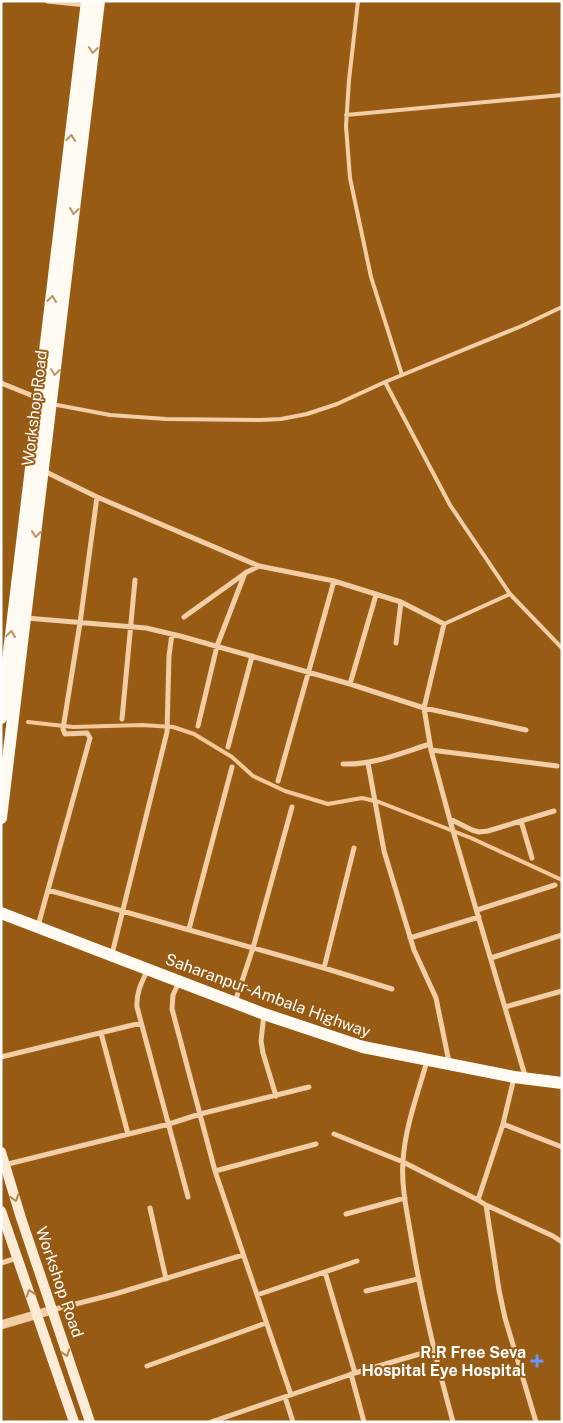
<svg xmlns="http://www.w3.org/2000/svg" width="563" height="1423" font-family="'Public Sans',sans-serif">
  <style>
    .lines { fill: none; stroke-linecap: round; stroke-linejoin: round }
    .stream { stroke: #f5c899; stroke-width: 4 }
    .service { stroke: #f2cea7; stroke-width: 4 }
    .minor { stroke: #f2cea7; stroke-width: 5 }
    .tertiary { stroke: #f2cea7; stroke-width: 9 }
    .secondary { stroke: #fcebd6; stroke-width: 10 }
    .primary { stroke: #fffaf2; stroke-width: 12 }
    .oneway { stroke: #bc9362 }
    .oneway2 { stroke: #b6864e }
    .poi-dot { fill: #6897ff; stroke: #985b14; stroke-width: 2 }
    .labels { text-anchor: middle; stroke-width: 4; stroke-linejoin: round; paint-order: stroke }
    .street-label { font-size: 16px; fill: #fff; stroke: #985b14 }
    .poi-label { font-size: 16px; font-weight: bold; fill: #fff; stroke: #985b14; text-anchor: end }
  </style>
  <rect width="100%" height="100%" fill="#985b14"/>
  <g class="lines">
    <path class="stream" d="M28 722 73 727 142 725 173 727 194 734 232 757 253 776 285 791 328 804 362 798 379 802 471 838 562 880"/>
    <path class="service" d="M358 1 349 80 346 126 350 178 371 277 402 375
      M346 115 562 95
      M385 382 450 505 510 594 562 648
      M52 404 110 415 166 419 261 420 281 419 307 414 337 404 385 382 524 325 562 307
      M444 624 510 594"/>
    <path class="minor" d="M47 1 86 5
      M1 383 38 398
      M44 471 97 497 259 566 334 581 401 602 444 624 424 708 431 750 451 824 526 1079
      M184 617 244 574
      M26 618 146 628 180 636 350 684 424 708 526 730
      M396 643 401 602
      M350 684 376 595
      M122 719 135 580
      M198 726 217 646 245 573 259 566
      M228 747 252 656
      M431 750 557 766
      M368 763 384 851 414 950 436 998 449 1062
      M343 764C373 765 401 753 430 744
      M278 781 334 581
      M450 819 472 830 479 832 488 831 554 811
      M521 821 532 858
      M48 890 324 968 392 989
      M477 910 555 885
      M38 926 90 738 87 733 65 734 63 729 80 623 97 497
      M189 929 232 767
      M410 938 479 917
      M112 954 167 732 169 656 172 634
      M491 958 562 935
      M324 968 354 848
      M148 969C142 982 136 992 137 1007L188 1197
      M179 982 173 995 172 1009 215 1171 291 1395
      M235 1002 253 948 292 807
      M505 1007 562 991
      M264 1014 261 1041 263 1053 276 1096
      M101 1033 128 1134
      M1 1057 141 1023
      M427 1061C418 1093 405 1127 403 1161 401 1186 407 1212 411 1236 421 1299 436 1360 453 1422
      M514 1078 503 1124 478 1200 486 1205 499 1290 505 1318 536 1422
      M503 1124 562 1147
      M334 1134 403 1162 478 1200
      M4 1165 169 1124 200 1114 309 1087
      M215 1171 316 1144
      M486 1205 553 1236 562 1242
      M150 1208 166 1279
      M346 1214 405 1198
      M1 1263 17 1258
      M325 1272 355 1373
      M366 1291 418 1279
      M257 1295 357 1261
      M52 1310 115 1294 243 1255
      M147 1366 266 1323
      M351 1374 364 1422
      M285 1397 293 1422
      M211 1422 355 1373 433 1350"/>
    <path class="tertiary" d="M1 1325 52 1310"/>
    <path class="secondary" d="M1 1152 21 1218 90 1422
      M1 1211 74 1422"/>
    <path class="primary" d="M1 718 87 1
      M1 818 99 1
      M1 913 264 1014 363 1047 514 1077 562 1083"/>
  </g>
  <defs><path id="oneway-chevron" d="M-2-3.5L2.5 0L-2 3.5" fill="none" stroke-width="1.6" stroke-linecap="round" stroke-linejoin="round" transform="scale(1.25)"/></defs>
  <g class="oneway">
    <use href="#oneway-chevron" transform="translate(93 50) rotate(97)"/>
    <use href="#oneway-chevron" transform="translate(71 138) rotate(-83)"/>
    <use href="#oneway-chevron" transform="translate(74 211) rotate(97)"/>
    <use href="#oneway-chevron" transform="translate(52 299) rotate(-83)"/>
    <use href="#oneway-chevron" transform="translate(55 372) rotate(97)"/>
    <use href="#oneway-chevron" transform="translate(36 534) rotate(97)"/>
    <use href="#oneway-chevron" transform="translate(11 634) rotate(-83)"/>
  </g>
  <g class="oneway2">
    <use href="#oneway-chevron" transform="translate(15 1198) rotate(73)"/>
    <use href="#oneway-chevron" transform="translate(30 1293) rotate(-109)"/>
    <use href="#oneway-chevron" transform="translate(66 1353) rotate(71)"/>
  </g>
  <path class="poi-dot" d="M534.5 1353.5h5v5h5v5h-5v5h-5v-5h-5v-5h5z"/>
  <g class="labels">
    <g class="street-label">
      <text transform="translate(34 408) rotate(-83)" y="6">Workshop Road</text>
      <text transform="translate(268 995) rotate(20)" y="6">Saharanpur-Ambala Highway</text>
      <text transform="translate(60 1282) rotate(71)" y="6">Workshop Road</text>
    </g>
    <g class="poi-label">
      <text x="526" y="1358">R.R Free Seva<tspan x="526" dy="18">Hospital Eye Hospital</tspan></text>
    </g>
  </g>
  <rect width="563" height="1423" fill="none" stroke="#ffffff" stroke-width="5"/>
</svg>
